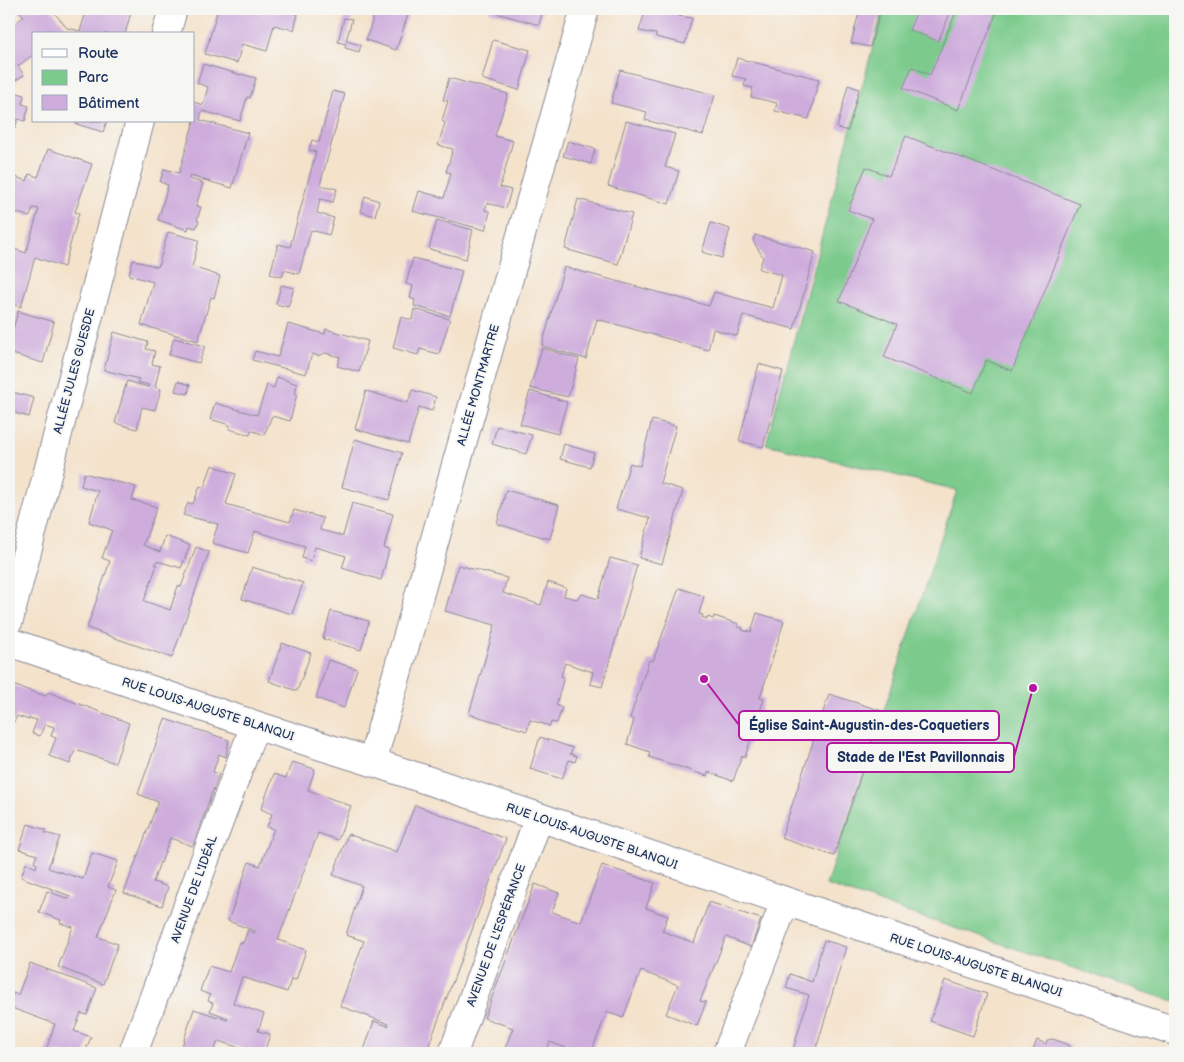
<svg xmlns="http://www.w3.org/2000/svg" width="1184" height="1062" font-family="'Balsamiq Sans',sans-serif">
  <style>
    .green { fill: #7bcb8c; stroke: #4b7d75 }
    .building { fill: #ceacdc }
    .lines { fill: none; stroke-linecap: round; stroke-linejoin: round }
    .street-casing { stroke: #888894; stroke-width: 30 }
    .street { stroke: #fff; stroke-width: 28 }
    .labels { text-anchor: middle; stroke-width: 4; stroke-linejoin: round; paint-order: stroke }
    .street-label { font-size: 12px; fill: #1b2f5e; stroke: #f6f6f2 }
    .leader { fill: none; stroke: #b5179e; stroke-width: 2 }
    .callout-dot { fill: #b5179e; stroke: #f6f6f2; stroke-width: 2 }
    .callout { fill: #f6f6f2; stroke: #b5179e; stroke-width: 2 }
    .callout-label { font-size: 14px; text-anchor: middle; font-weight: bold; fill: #1b2f5e }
  </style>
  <rect width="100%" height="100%" fill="#f6f6f2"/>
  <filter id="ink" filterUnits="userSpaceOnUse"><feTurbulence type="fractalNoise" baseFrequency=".02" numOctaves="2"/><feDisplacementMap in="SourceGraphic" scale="10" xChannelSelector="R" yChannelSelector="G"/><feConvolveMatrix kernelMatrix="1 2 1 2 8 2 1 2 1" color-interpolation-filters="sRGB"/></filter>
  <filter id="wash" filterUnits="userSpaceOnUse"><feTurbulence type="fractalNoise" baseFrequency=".0096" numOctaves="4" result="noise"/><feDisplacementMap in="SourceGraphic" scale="20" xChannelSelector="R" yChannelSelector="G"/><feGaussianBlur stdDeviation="1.12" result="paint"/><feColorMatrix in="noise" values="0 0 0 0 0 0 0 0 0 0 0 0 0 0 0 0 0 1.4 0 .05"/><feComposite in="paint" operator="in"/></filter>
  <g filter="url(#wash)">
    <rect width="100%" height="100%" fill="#f4e2cb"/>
    <path class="green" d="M883 9H1175V1002L826 885 957 490 766 444Z"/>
    <g id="blocks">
      <path class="building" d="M17 9H51L67 28 80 31 87 9H132L125 34H34V54L18 66 24 75 11 83 9 82V72L15 67 9 62V29L24 16Z
        M218 9H266L277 13 285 11 298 14 294 30 274 25 267 51 242 44 237 63 205 54Z
        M376 9H410L396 50 366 40Z
        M489 9H543L539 25 489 11Z
        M638 9H681L679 16 692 18 685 44 656 37V34L639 31 644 15 636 13Z
        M860 9H881L870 47 851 43Z
        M918 9H952L938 41 909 30Z
        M957 9H998L958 110 903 88 912 67 930 75Z
        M344 18 352 19 346 41 361 45 359 52 345 48 346 44 338 42Z
        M493 40 530 50 519 90 482 79Z
        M737 58 819 79 809 119 775 111 777 103 751 97 753 88 744 86 746 79 732 76Z
        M203 64 241 75V74L256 78 250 98 247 97 240 121 202 111 200 120 248 133 232 188 190 176 189 179 203 183 196 206 201 207 197 220 199 221 196 228 189 226 188 230 158 220 168 185 160 182 164 169 179 173 194 121V102L203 105 208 87 197 83Z
        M620 70 715 95 703 135 645 120 647 112 611 103Z
        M449 78 508 94 495 136 513 141 500 187 511 190 506 208 487 203 485 210 490 212 485 230 413 211 419 191 444 198 451 173 446 172 453 149 438 145 445 123 442 121 448 101 443 100Z
        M848 85 859 89 848 131 837 128Z
        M9 90 24 95 22 104 29 106 25 121 18 119 15 128 9 126Z
        M333 91 345 94 320 185 337 189 333 202 320 199 317 213 334 218 329 235 311 230 299 274 284 270 282 277 270 274 278 244 290 247 316 152 309 150 312 140 319 142Z
        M77 121H107L103 132 76 124Z
        M626 121 675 134 665 167 679 171 669 204 608 186Z
        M906 136 1080 204 1012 371 986 360 973 393 884 357 897 324 839 301 872 219 848 210 866 167 889 176Z
        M568 141 595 149 591 164 563 156Z
        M48 149 92 164 75 212 79 213 64 267 35 257 21 307 9 303V247L26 253 39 209 33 208 30 217 15 212 16 208 9 206V175L27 181 29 174 38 177Z
        M365 196 379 201 375 216 361 212Z
        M578 199 632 214 618 264 565 249Z
        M437 220 473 230 466 259 429 249Z
        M711 223 730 229 722 258 702 252Z
        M168 232 199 240 192 267 220 276 214 298 211 297 198 341 141 325 153 282 129 275 133 260 158 267Z
        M755 235 815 252 794 329 743 315 737 336 713 329 708 350 597 319 586 359 542 346 564 267 709 306 714 292 773 308 782 275 759 269 763 257 753 241Z
        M413 258 462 271 450 316 414 306 415 300 410 298 413 286 406 284Z
        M281 285 294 288 288 307 276 304Z
        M414 309 450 319 439 354 420 349 418 355 393 348 401 317 412 320Z
        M18 311 54 322 43 363 9 353V344Z
        M288 324 325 334 326 329 368 341 359 372 337 366 340 357 325 353 318 356 312 354 306 374 252 360 255 351 278 357Z
        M114 332 148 342 146 349 155 351 152 364 160 366 155 387 161 389 155 410 142 407 137 429 115 423 127 381 148 387 149 385 137 382 139 379 104 370Z
        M174 338 205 346 199 363 169 355Z
        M542 348 579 359 568 397 530 388Z
        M759 364 783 371 763 447 739 441Z
        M277 377 297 384 295 394H297L290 421 272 416 264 435 251 430 250 435 229 429 230 425 210 419 215 403 257 415 267 385 274 388Z
        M178 381 190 385 188 394 175 391Z
        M412 390 436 397 432 411 419 407 408 444 355 429 366 391 408 403Z
        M9 391 34 398 29 417 11 412 9 419Z
        M530 391 567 402 558 434 520 424Z
        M652 420 676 426 660 483 683 490 662 564 639 558 650 518 616 509 630 463 640 466Z
        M497 426 532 435 526 454 492 444Z
        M355 439 402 453 389 500 342 487Z
        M564 444 594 453 590 467 560 459Z
        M212 465 236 474 226 504 290 522 294 510 323 518 320 530 343 536 352 503 393 514 384 548 389 550 381 580 342 568 346 556 315 547 311 561 302 558 305 546 255 531 248 553 212 543 218 524 183 515 188 503 193 504 200 486 204 488Z
        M84 473 136 487 132 500 157 507 143 545 160 552 165 536 190 545 181 568 157 561 155 564 157 565 144 601 170 610 178 586 181 587 196 547 209 552 172 658 87 628 110 561 102 558 112 530 89 522 98 491 81 486Z
        M506 490 559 505 550 539 497 524Z
        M610 558 637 565 602 687 590 684 593 672 565 663 561 676 564 677 556 705 562 708 557 723 551 722 550 726 530 720 527 731 469 714 495 625 445 611 458 565 507 578 503 593 541 605 548 582 566 588 564 596 577 599 579 596 582 594 598 599Z
        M252 567 303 583 292 614 242 599Z
        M679 588 704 596 699 614 703 615 702 617 707 619 708 617 713 619 714 616 739 624 738 627 743 628 742 630 748 632V630L751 632 757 613 784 621 760 698 764 699 745 757 742 756 733 781 708 772 707 776 649 757 650 752 627 744 634 720 630 718 649 660 653 661Z
        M331 611 369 621 361 650 323 639Z
        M282 643 311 653 297 691 269 681Z
        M328 660 357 669 344 708 316 698Z
        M9 684 46 696 48 692 129 723 115 763 75 750 70 764 49 756 56 738 51 736 54 727 45 724 40 736 32 733 37 720 29 718V720L17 716 14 722 9 720Z
        M829 694 882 711 834 856 781 838Z
        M165 719 229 740 226 757 219 754 213 772 219 774 193 846 170 838 161 863 160 862 153 882 168 887 162 906 124 893 158 802 138 794Z
        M540 737 573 748 570 754 577 756 575 762 569 760 562 779 530 769Z
        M292 762 315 769 308 790 351 806 338 840 318 833 278 940 306 950 296 980 291 979 287 992 242 977 233 1003 264 1014 258 1031 270 1034 264 1053H256L218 1041 213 1053H204L182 1046 194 1009 227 1020 228 1018 210 1011 213 1003 208 1001 210 995 200 991 209 966 229 972 239 942 243 943 248 930 254 933 255 931 228 921 249 862 260 866 274 829 267 827 272 814 261 809 274 774 286 778Z
        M415 805 506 839 426 1053H363L374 1021 388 1026 389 1024 340 1006 364 941 346 935 362 886 333 875 348 834 397 852Z
        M28 824 46 830 45 833 60 837 48 868 83 879 92 853 118 861 108 887 116 890 98 937 118 944 103 984 58 967 73 927 60 923 61 920 39 912 47 891 69 899 70 896 21 877 26 863 36 868 37 864 34 862 37 855 19 849Z
        M602 865 655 883 646 908 668 916 662 931 694 943 709 902 761 919 751 947 726 937 700 1001 706 1002 697 1026 666 1014 678 985 641 971 623 1018 607 1012 591 1053H579L550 1042 546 1053H503L513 1028 484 1018 535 884 559 893 552 912 581 922Z
        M824 940 846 947 834 988 815 1053H792L809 995 786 988 790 974 812 982Z
        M30 963 97 988 87 1015 81 1013 74 1031 91 1037 85 1053H45L55 1024 9 1007 13 993 18 995Z
        M945 980 987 994 973 1036 930 1021Z
        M1053 1039 1069 1045 1071 1048 1069 1053H1032L1037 1040 1046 1044 1047 1040Z"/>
    </g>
  </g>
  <g filter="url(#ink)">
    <use href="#blocks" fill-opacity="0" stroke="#888894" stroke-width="1"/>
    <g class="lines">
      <defs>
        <path id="street" d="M166 34 173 9
          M9 620 140 121
          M9 642 255 725 372 762 539 817 785 901 1175 1031
          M372 762 585 9
          M133 1053 255 725
          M453 1053 539 817
          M727 1053 785 901"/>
      </defs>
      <use href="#street" class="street-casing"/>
      <use href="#street" class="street"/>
    </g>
  </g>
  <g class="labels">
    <g class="street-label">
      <text transform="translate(74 371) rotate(-75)" y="4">ALLÉE JULES GUESDE</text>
      <text transform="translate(478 385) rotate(-74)" y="4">ALLÉE MONTMARTRE</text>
      <text transform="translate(208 709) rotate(18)" y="4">RUE LOUIS-AUGUSTE BLANQUI</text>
      <text transform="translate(592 836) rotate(19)" y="4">RUE LOUIS-AUGUSTE BLANQUI</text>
      <text transform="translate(194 889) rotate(-70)" y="4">AVENUE DE L'IDÉAL</text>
      <text transform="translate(496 935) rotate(-70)" y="4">AVENUE DE L'ESPÉRANCE</text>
      <text transform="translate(976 965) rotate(18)" y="4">RUE LOUIS-AUGUSTE BLANQUI</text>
    </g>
  </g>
  <path class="leader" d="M704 679L739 725M1033 688L1014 757"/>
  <g class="callout-dot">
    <circle cx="704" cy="679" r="5"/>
    <circle cx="1033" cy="688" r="5"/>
  </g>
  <g class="callout">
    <rect x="739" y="711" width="260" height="29" rx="5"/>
    <rect x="827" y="743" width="187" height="29" rx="5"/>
  </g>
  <g class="callout-label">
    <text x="869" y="730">Église Saint-Augustin-des-Coquetiers</text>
    <text x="921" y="762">Stade de l'Est Pavillonnais</text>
  </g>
  <rect width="1184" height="1062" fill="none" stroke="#f6f6f2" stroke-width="30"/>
  <rect x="32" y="32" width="162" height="90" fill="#f6f6f2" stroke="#9ea6b7"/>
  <rect x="42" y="49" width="25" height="8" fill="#ffffff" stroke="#9ea6b7"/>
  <text x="78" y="58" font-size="15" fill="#1b2f5e">Route</text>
  <rect x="42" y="70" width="25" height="15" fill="#7bcb8c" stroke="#9ea6b7"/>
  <text x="78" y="82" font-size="15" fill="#1b2f5e">Parc</text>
  <rect x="42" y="95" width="25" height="15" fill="#ceacdc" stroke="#9ea6b7"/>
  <text x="78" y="108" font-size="15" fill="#1b2f5e">Bâtiment</text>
</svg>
